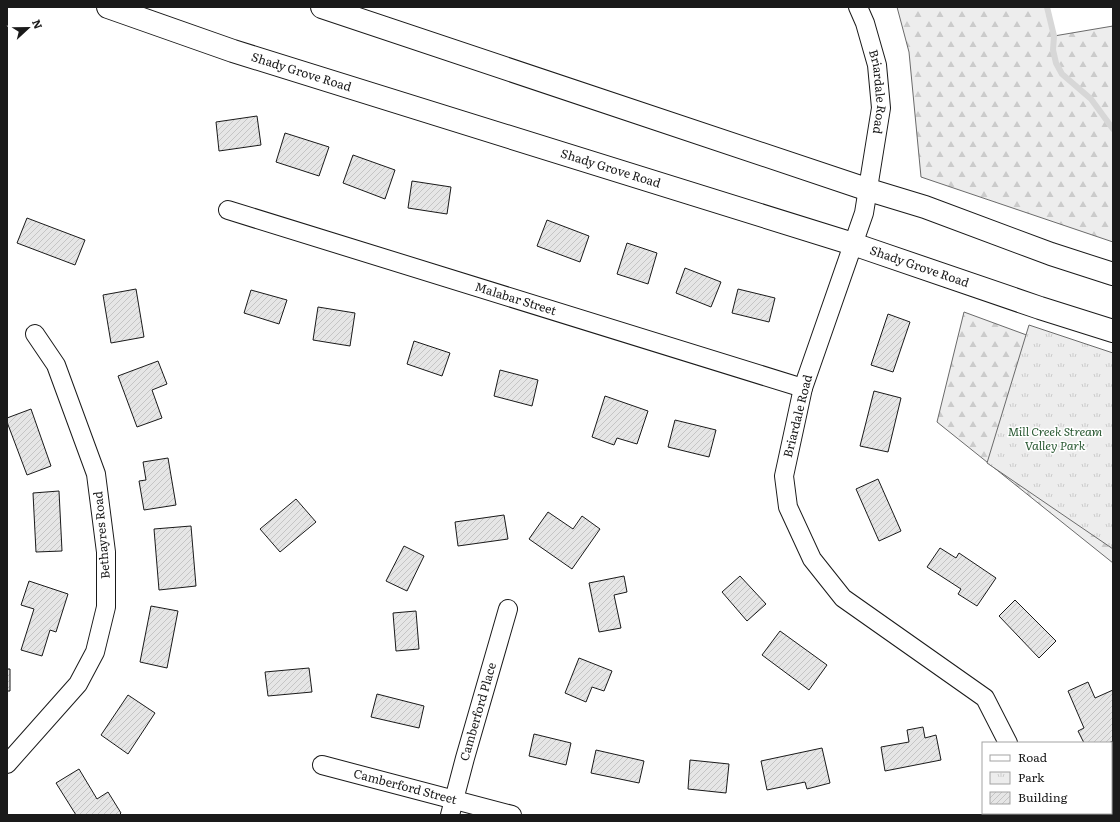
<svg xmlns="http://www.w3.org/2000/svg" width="1120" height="822" font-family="Literata,serif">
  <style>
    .forest { fill: url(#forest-firs); stroke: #6a6a6a }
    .park { fill: url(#park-tufts); stroke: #6a6a6a }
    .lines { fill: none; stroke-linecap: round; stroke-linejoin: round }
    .stream { stroke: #d7d7d7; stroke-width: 6 }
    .building { fill: url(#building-hatch); stroke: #1a1a1a }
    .minor-casing { stroke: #1a1a1a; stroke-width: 20 }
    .primary-casing { stroke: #1a1a1a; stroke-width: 24 }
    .minor { stroke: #fff; stroke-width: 18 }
    .primary { stroke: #fff; stroke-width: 22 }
    .labels { text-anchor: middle; stroke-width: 3; stroke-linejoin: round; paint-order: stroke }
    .street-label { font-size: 12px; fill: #1a1a1a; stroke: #fff }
    .park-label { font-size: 12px; font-style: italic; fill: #2b5a34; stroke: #fff }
  </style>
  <defs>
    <pattern id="forest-firs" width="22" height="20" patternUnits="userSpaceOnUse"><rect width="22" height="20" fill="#ededed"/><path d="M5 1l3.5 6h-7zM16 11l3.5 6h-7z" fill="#cbcbcb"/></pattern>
    <pattern id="park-tufts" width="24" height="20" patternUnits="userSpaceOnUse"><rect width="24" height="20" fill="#ededed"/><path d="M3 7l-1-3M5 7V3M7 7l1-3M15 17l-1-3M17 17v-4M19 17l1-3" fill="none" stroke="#cbcbcb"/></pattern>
    <pattern id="building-hatch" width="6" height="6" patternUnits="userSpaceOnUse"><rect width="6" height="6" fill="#e6e6e6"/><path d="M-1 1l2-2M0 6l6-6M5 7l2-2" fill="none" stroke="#c5c5c5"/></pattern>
  </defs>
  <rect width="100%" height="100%" fill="#fff"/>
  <path class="forest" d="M897 7H1047L1054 36 1113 26V242L921 177 909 52Z
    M964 312 1070 351 1113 366V563L937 422Z"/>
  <path class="park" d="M1029 325 1113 353V549L987 463Z"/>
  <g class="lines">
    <path class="stream" d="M1047 7 1054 36 1053 50 1056 63 1062 74 1091 99 1113 129"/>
  </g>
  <path class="building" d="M257 116 261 145 219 151 216 122Z
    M285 133 329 147 319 176 276 162Z
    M353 155 395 170 385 199 343 183Z
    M412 181 451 187 447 214 408 208Z
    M27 218 85 240 75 265 17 243Z
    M547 220 589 236 580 262 537 246Z
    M627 243 657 253 648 284 617 274Z
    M685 268 721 282 711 307 676 293Z
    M136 289 144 337 111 343 103 295Z
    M738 289 775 298 769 322 732 313Z
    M251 290 287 300 279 324 244 313Z
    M318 307 355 313 350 346 313 340Z
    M888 314 910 322 893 372 871 365Z
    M414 341 450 353 442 376 407 364Z
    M158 361 167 384 152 390 162 418 137 427 118 376Z
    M500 370 538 380 532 406 494 396Z
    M874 391 901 398 888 452 860 446Z
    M605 396 648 411 637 444 617 438 614 445 592 437Z
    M31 409 51 466 27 475 7 422V418Z
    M675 420 716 430 709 457 668 447Z
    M168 458 176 505 144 510 139 481 146 480 143 462Z
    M878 479 901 531 879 541 856 489Z
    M59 491 62 551 36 552 33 493Z
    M296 499 316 522 280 552 260 529Z
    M548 512 573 529 582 516 600 529 572 569 529 539Z
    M504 515 508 539 458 546 455 522Z
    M191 526 196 586 159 590 154 529Z
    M404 546 424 556 407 591 386 581Z
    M940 548 956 558 959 553 996 578 977 606 958 594 961 589 927 567Z
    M624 576 627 592 614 595 621 628 599 632 589 583Z
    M740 576 766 604 747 621 722 592Z
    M29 581 68 594 56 632 50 630 42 656 21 650 34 609 21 605Z
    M1015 600 1056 641 1039 658 999 616Z
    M151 606 178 611 167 668 140 662Z
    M416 611 419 649 396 651 393 613Z
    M780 631 827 665 809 690 762 655Z
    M579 658 612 671 604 691 592 687 586 702 565 693Z
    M309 668 312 692 268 696 265 672Z
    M7 669H10V691H7Z
    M1088 682 1095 698 1113 690V741L1109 743H1084L1078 731 1084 728 1068 691Z
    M377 694 424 706 419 728 371 717Z
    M128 695 155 713 128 754 101 735Z
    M923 727 925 738 936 735 941 760 885 771 881 747 909 742 907 730Z
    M534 734 571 743 566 765 529 756Z
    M822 748 830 783 807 789 805 782 767 790 761 761Z
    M596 750 644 761 639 783 591 773Z
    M690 760 729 764 726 793 688 789Z
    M79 769 97 799 108 792 121 813 119 815H76L56 783Z
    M1113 785V815H1102L1101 813H1111V786Z"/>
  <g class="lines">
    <defs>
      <g id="minor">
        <path id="s1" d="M858 7 865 23 877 65 881 108 864 213 803 388 784 476 788 507 812 559 843 598 985 698 1008 743"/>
        <path id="s2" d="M228 210 803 388"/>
        <path d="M7 764 78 684 95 652 106 607V552L96 474 56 365 35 334"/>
        <path id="s3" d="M322 765 512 815"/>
        <path d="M1026 813 1027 815"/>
        <path id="s4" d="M450 815 465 758 508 609"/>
      </g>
      <g id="primary">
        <path id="s5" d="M108 7 233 51 853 244 1040 308 1113 331"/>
        <path d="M322 7 869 190 925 207 1051 254 1113 274"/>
      </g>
    </defs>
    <use href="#minor" class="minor-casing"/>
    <use href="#primary" class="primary-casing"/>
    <use href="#minor" class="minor"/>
    <use href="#primary" class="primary"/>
  </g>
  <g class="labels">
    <g class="street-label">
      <text dy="4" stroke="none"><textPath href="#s5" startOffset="204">Shady Grove Road</textPath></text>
      <text dy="4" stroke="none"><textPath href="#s1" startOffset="88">Briardale Road</textPath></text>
      <text dy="4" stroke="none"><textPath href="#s5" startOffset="528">Shady Grove Road</textPath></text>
      <text dy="4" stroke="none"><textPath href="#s5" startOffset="852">Shady Grove Road</textPath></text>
      <text dy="4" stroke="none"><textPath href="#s2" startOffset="301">Malabar Street</textPath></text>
      <text transform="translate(798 416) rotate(-76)" y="4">Briardale Road</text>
      <text transform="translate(102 535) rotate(-95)" y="4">Bethayres Road</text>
      <text dy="4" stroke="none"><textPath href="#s4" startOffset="107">Camberford Place</textPath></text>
      <text dy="4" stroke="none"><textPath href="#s3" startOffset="86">Camberford Street</textPath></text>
    </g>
    <g class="park-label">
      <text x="1055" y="436">Mill Creek Stream<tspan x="1055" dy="14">Valley Park</tspan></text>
    </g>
  </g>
  <rect width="1120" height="822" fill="none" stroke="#1a1a1a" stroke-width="16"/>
  <rect x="982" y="742" width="130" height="72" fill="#ffffff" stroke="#a3a3a3"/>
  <rect x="990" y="755" width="20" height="6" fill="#ffffff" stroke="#a3a3a3"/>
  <text x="1018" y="762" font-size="12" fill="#1a1a1a">Road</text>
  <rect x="990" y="772" width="20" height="12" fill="url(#park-tufts)" stroke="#a3a3a3"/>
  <text x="1018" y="782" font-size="12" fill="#1a1a1a">Park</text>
  <rect x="990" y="792" width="20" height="12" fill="url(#building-hatch)" stroke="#a3a3a3"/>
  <text x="1018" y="802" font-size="12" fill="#1a1a1a">Building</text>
  <g transform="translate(28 28) rotate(68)" stroke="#ffffff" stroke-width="3" paint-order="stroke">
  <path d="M0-3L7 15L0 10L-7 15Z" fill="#1a1a1a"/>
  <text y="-6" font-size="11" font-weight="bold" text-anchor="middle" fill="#1a1a1a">N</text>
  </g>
</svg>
